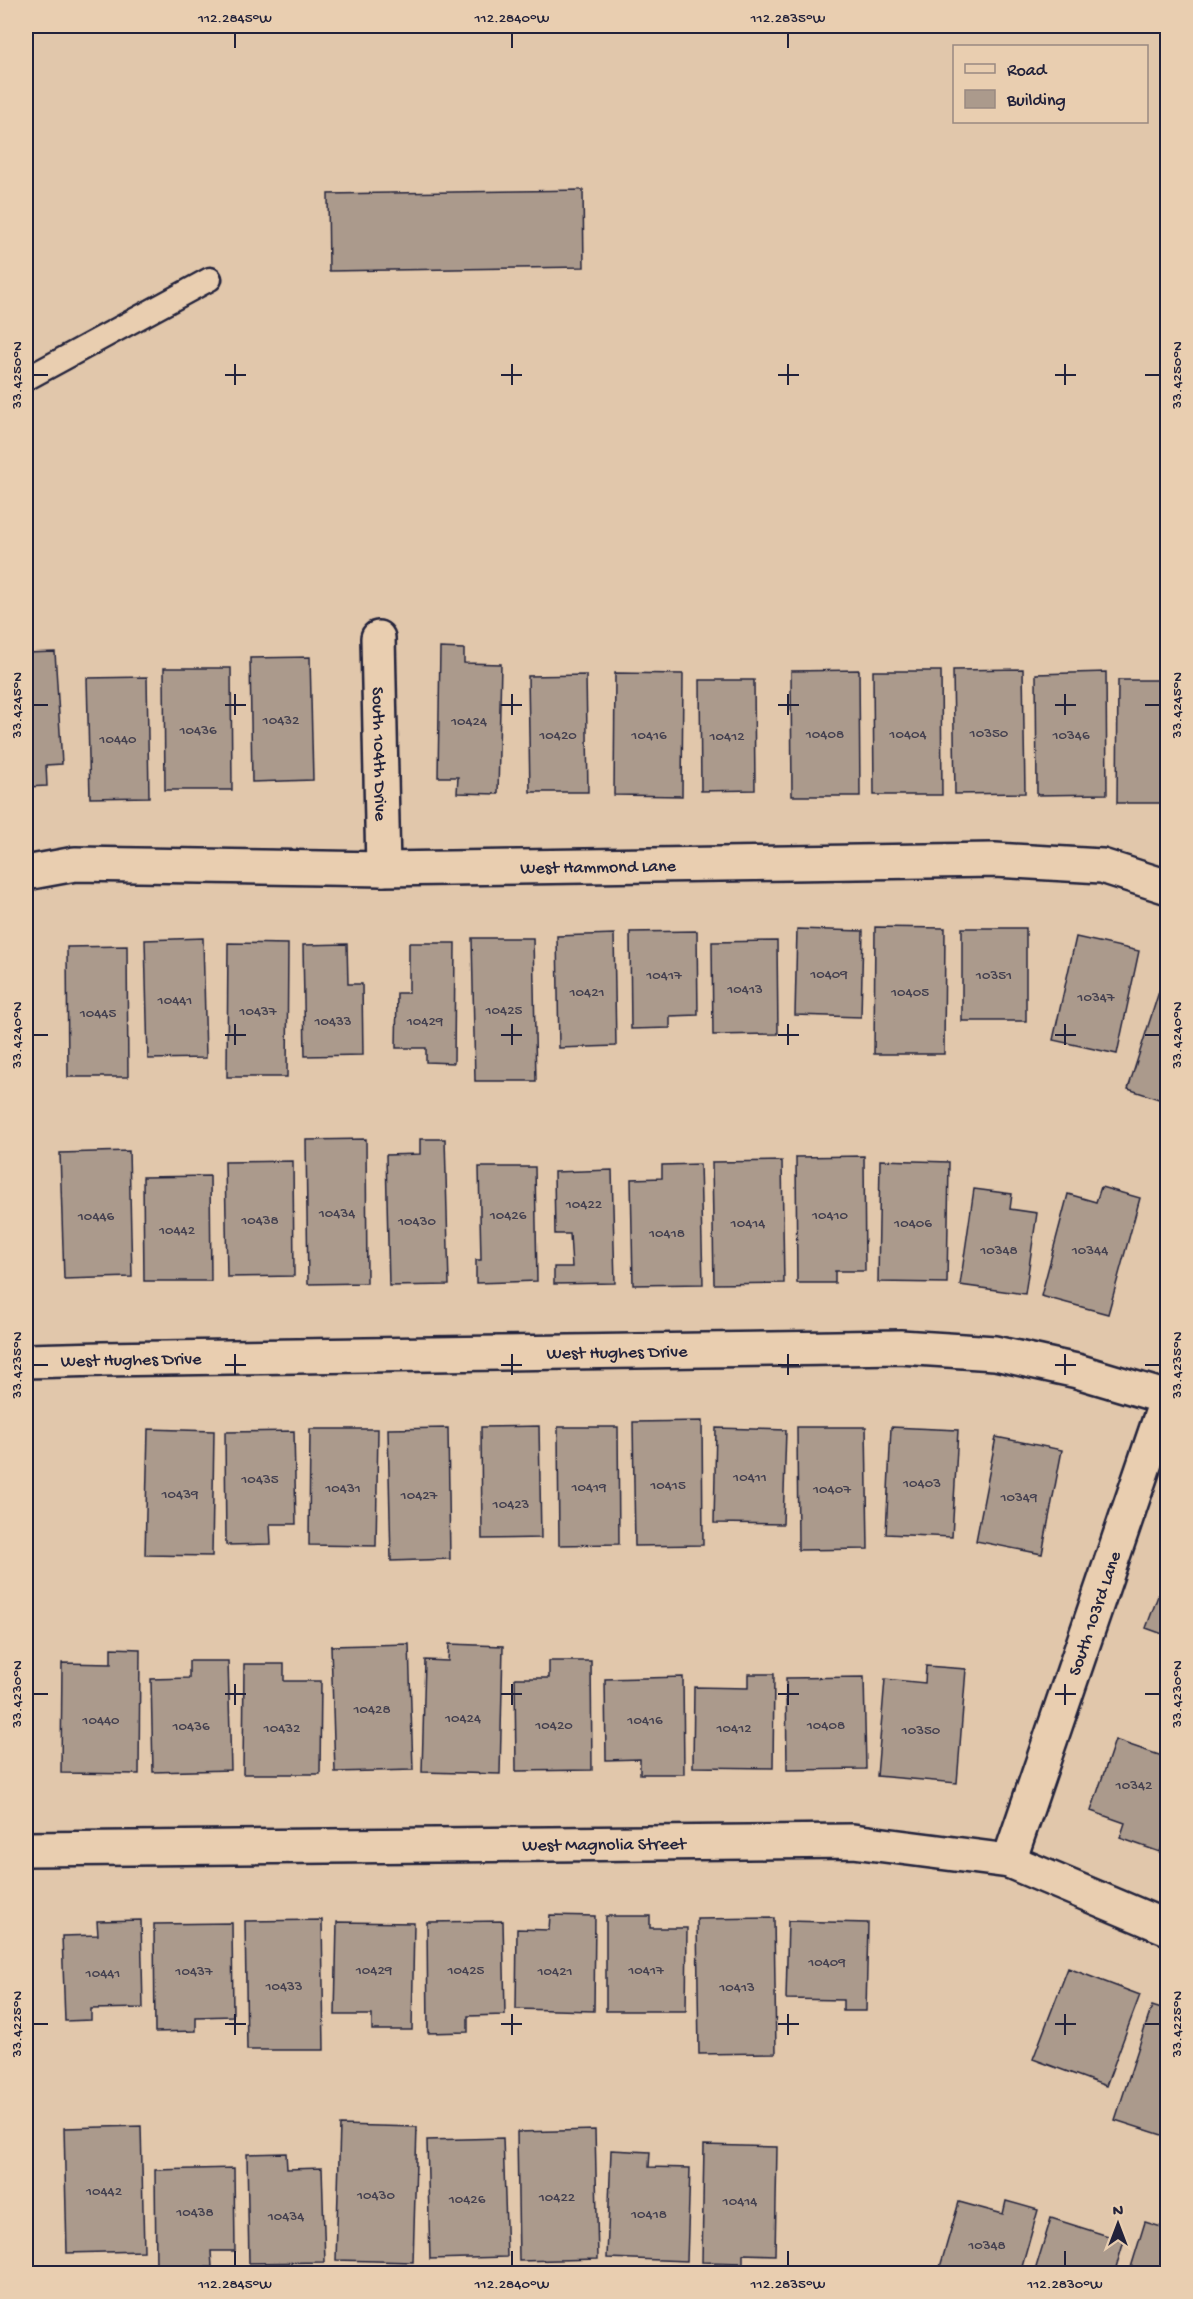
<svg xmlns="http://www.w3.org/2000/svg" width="1193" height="2299" font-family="'Gochi Hand',sans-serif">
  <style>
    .building { fill: #ab9a8c; stroke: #22223b; stroke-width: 1.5 }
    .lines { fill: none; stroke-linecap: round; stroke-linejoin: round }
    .service-casing { stroke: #22223b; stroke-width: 27 }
    .minor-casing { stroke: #22223b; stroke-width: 38 }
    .service { stroke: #e9ceb0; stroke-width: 22 }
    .minor { stroke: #e9ceb0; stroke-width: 33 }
    .ticks { fill: none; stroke: #22223b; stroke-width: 2 }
    .labels { text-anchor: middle; stroke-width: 4.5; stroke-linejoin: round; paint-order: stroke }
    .number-label { font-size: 15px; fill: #44404f }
    .street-label { font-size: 18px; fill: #22223b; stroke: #e9ceb0 }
    .neatline { fill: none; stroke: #22223b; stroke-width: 2 }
    .ticks-label { font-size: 15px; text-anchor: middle; fill: #22223b }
  </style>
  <rect width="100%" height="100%" fill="#e1c7ab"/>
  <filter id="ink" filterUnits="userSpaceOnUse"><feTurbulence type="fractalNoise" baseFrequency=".0167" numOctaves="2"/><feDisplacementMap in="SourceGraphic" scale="12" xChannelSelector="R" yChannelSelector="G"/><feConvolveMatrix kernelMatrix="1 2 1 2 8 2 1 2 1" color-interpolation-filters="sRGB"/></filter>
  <g filter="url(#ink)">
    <path class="building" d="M583 190 584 267 329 271 328 194Z
      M440 648 464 649V663L501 664 498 794 457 793 458 777H438Z
      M55 652 62 764 46 765 47 786 26 787V653Z
      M310 657 313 780 252 782 250 658Z
      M164 668H231L232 790H165Z
      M1023 669 1025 793 955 794 953 670Z
      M859 670 860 796H792L791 671Z
      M873 671H941L942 795H874Z
      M1106 672 1107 794 1037 795 1036 674Z
      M615 673 683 674 682 796 614 795Z
      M586 675 588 792H530L528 676Z
      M147 677 149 797 90 798 87 678Z
      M700 680H754L755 790 701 791Z
      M1118 680H1168V803H1117Z
      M875 927 945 928 944 1054H874Z
      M962 928H1026V1021H962Z
      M797 929 863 931 861 1017 795 1015Z
      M697 931 698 1015 670 1016V1028L631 1029 630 932Z
      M614 934 616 1046 559 1048 557 936Z
      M1076 937 1139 951 1117 1054 1053 1040Z
      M203 938 206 1058 148 1059 145 940Z
      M472 938H533L536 1081H475Z
      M777 941 778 1034 713 1035 712 942Z
      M228 943 288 944 287 1077H227Z
      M409 943H455L454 1063 426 1062V1048H396L397 993H409Z
      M347 944 348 984H362L363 1055 305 1056 303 945Z
      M127 946 128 1077H68L67 947Z
      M1164 976 1168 977V1102L1128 1089Z
      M366 1139 367 1283 308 1284 306 1140Z
      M420 1139H445L449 1285 389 1286 386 1155 420 1154Z
      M129 1151 132 1277 64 1279 60 1153Z
      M864 1156 865 1271H835V1283H797L796 1157Z
      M880 1160 949 1162 947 1283 878 1282Z
      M293 1161 294 1276 227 1277 225 1162Z
      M782 1161 784 1283 714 1284 712 1162Z
      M700 1164 703 1284 633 1285 631 1179 662 1178V1165Z
      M479 1167H535L537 1281 476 1283V1260H481Z
      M612 1170 615 1283 554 1284V1267H572L570 1234H555L554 1172Z
      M210 1176 211 1281H144L143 1177Z
      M1101 1187 1140 1198 1108 1314 1041 1296 1068 1194 1096 1202Z
      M974 1189 1012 1194 1010 1209 1037 1213 1025 1294 960 1285Z
      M702 1421 703 1545 635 1546 633 1422Z
      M539 1426 541 1538 482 1539 481 1427Z
      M558 1427H618L619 1544 559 1545Z
      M797 1427H866L868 1549 798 1550Z
      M891 1427 958 1430 952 1537 886 1534Z
      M448 1428 450 1559 391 1561 388 1429Z
      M716 1428 786 1430 783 1524 714 1523Z
      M148 1429 214 1431 212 1556 145 1555Z
      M310 1429H378L376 1546 309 1545Z
      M294 1431 296 1524H270L271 1544 226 1545 225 1432Z
      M996 1437 1062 1450 1042 1554 976 1541Z
      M1168 1569V1636L1146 1628Z
      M409 1644 413 1770 335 1772 331 1646Z
      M449 1644 503 1646 500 1774 422 1772 425 1660 448 1661Z
      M111 1648 140 1649 139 1774 61 1773 62 1663 111 1664Z
      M189 1661H228L231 1770 153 1772 151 1679 189 1678Z
      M549 1661H591L592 1770 516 1771 515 1678H549Z
      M244 1664H284V1681H321L320 1774H243Z
      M926 1666 966 1669 957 1783 877 1776 885 1679 925 1683Z
      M748 1674H774L773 1768 693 1767 694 1687 748 1688Z
      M683 1677 684 1774H640V1759L606 1760 605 1679Z
      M864 1677 866 1769 787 1770 786 1678Z
      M1115 1740 1168 1758V1830L1160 1852 1120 1838 1125 1823 1091 1811Z
      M550 1915 595 1916 594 2011 516 2009 517 1929 549 1930Z
      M606 1916H650V1928H687L686 2011H606Z
      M774 1918 776 2053 699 2054 697 1919Z
      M141 1920 143 2008 91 2009V2020L65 2021 62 1936 98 1935 97 1921Z
      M322 1920 324 2050H247L245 1921Z
      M503 1921 505 2015 468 2016V2032L428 2033 427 1922Z
      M788 1921 868 1923 866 2011H843V2000L786 1999Z
      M337 1922 414 1923 412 2030H372V2015H335Z
      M232 1923 233 2016 196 2017V2031L155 2032 154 1924Z
      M1068 1968 1140 1995 1106 2086 1033 2059Z
      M1152 2006 1168 2011V2137L1115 2120Z
      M340 2125 417 2127 413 2262 336 2260Z
      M141 2126 144 2251 67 2253 64 2128Z
      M595 2130 598 2259 519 2261 517 2132Z
      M503 2138 507 2257 430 2259 427 2140Z
      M704 2145 777 2147 775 2255 743 2254V2263L702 2262Z
      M611 2150 650 2152 649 2167 690 2168 687 2261 607 2258Z
      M286 2153 287 2169 322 2168 325 2262 249 2263 247 2154Z
      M234 2168 235 2251H211L212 2267 156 2269 155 2170Z
      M1006 2201 1038 2210 1020 2274H938L959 2202 1003 2214Z
      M1051 2218 1124 2241 1114 2274H1034Z
      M1145 2222 1168 2229V2274H1129Z"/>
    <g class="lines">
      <defs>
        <path id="service" d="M26 379 210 279"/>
        <g id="minor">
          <path id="s1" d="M378 638 383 869"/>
          <path id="s2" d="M26 873 75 864 383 869 995 860 1102 866 1168 887"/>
          <path id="s3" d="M26 1361 102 1359 900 1347 995 1353 1077 1371 1168 1398"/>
          <path id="s4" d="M26 1849 853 1841 1009 1861 1168 1928"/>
          <path id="s5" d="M1009 1861 1167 1398"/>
        </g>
      </defs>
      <use href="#service" class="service-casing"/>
      <use href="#minor" class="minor-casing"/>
      <use href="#service" class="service"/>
      <use href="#minor" class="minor"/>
    </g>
  </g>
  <path class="ticks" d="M235 33V48M512 33V48M788 33V48M235 364V385M512 364V385M788 364V385M1065 364V385M33 375H48M225 375H246M501 375H522M778 375H799M1055 375H1076M1145 375H1160M235 694V715M512 694V715M788 694V715M1065 694V715M33 705H48M225 705H246M501 705H522M778 705H799M1055 705H1076M1145 705H1160M235 1024V1045M512 1024V1045M788 1024V1045M1065 1024V1045M33 1035H48M225 1035H246M501 1035H522M778 1035H799M1055 1035H1076M1145 1035H1160M235 1354V1375M512 1354V1375M788 1354V1375M1065 1354V1375M33 1365H48M225 1365H246M501 1365H522M778 1365H799M1055 1365H1076M1145 1365H1160M235 1684V1705M512 1684V1705M788 1684V1705M1065 1684V1705M33 1694H48M225 1694H246M501 1694H522M778 1694H799M1055 1694H1076M1145 1694H1160M235 2014V2035M512 2014V2035M788 2014V2035M1065 2014V2035M33 2024H48M225 2024H246M501 2024H522M778 2024H799M1055 2024H1076M1145 2024H1160M235 2251V2266M512 2251V2266M788 2251V2266M1065 2251V2266"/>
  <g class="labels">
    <g class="number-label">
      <text x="281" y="724">10432</text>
      <text x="469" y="725">10424</text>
      <text x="198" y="734">10436</text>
      <text x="989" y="737">10350</text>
      <text x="825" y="738">10408</text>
      <text x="908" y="738">10404</text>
      <text x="558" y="739">10420</text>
      <text x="649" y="739">10416</text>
      <text x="1071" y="739">10346</text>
      <text x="727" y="740">10412</text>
      <text x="118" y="743">10440</text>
      <text x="829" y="978">10409</text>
      <text x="664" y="979">10417</text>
      <text x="994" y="979">10351</text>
      <text x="745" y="993">10413</text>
      <text x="587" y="996">10421</text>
      <text x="910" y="996">10405</text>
      <text x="1096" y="1001">10347</text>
      <text x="175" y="1004">10441</text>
      <text x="504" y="1014">10425</text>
      <text x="258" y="1015">10437</text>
      <text x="98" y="1017">10445</text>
      <text x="333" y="1025">10433</text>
      <text x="425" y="1025">10429</text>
      <text x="584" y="1208">10422</text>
      <text x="337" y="1217">10434</text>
      <text x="508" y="1219">10426</text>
      <text x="830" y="1219">10410</text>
      <text x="96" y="1220">10446</text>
      <text x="260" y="1224">10438</text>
      <text x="417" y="1225">10430</text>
      <text x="748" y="1227">10414</text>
      <text x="913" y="1227">10406</text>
      <text x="177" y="1234">10442</text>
      <text x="667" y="1237">10418</text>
      <text x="999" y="1254">10348</text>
      <text x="1090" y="1254">10344</text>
      <text x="750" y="1481">10411</text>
      <text x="260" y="1483">10435</text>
      <text x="922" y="1487">10403</text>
      <text x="668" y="1489">10415</text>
      <text x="589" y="1491">10419</text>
      <text x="343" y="1492">10431</text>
      <text x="832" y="1493">10407</text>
      <text x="180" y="1498">10439</text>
      <text x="419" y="1499">10427</text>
      <text x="1019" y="1501">10349</text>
      <text x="511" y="1508">10423</text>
      <text x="372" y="1713">10428</text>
      <text x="463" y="1722">10424</text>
      <text x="101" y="1724">10440</text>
      <text x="645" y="1724">10416</text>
      <text x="554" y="1729">10420</text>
      <text x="826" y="1729">10408</text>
      <text x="191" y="1730">10436</text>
      <text x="282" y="1732">10432</text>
      <text x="734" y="1732">10412</text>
      <text x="921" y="1734">10350</text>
      <text x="1134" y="1789">10342</text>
      <text x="827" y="1966">10409</text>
      <text x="374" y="1974">10429</text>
      <text x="466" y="1974">10425</text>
      <text x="646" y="1974">10417</text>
      <text x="194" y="1975">10437</text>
      <text x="555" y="1975">10421</text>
      <text x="103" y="1977">10441</text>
      <text x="284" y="1990">10433</text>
      <text x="737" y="1991">10413</text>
      <text x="104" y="2195">10442</text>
      <text x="376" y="2199">10430</text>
      <text x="557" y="2201">10422</text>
      <text x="467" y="2203">10426</text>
      <text x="740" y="2205">10414</text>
      <text x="195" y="2216">10438</text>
      <text x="649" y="2218">10418</text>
      <text x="286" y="2220">10434</text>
      <text x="987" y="2249">10348</text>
    </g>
    <g class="street-label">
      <text dy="6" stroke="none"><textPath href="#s1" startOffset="116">South 104th Drive</textPath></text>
      <text dy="6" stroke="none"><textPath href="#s2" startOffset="573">West Hammond Lane</textPath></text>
      <text dy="6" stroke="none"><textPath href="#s3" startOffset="591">West Hughes Drive</textPath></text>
      <text dy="6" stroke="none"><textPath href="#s3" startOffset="105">West Hughes Drive</textPath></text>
      <text dy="6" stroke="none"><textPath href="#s5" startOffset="262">South 103rd Lane</textPath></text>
      <text dy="6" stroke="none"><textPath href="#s4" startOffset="578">West Magnolia Street</textPath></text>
    </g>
  </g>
  <rect width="1193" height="2299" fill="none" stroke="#e9ceb0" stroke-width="66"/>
  <rect x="953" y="45" width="195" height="78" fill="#e9ceb0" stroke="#998981" stroke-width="1.5"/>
  <rect x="965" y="64" width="30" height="9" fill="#e9ceb0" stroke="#998981" stroke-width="1.5"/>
  <text x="1007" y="75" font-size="18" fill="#22223b">Road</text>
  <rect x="965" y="90" width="30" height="18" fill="#ab9a8c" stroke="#998981" stroke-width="1.5"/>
  <text x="1007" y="105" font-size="18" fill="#22223b">Building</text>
  <g transform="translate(1118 2224)" stroke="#e9ceb0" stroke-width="4.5" paint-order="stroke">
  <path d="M0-4.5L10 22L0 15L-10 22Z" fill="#22223b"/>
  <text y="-9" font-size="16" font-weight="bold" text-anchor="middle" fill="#22223b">N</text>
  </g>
  <rect x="33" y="33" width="1127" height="2233" class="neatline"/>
  <g class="ticks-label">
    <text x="235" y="22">112.2845°W</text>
    <text x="512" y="22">112.2840°W</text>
    <text x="788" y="22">112.2835°W</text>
    <text transform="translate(16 375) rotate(-90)" y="5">33.4250°N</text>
    <text transform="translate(1176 375) rotate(-90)" y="5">33.4250°N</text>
    <text transform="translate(16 705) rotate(-90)" y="5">33.4245°N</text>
    <text transform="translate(1176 705) rotate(-90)" y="5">33.4245°N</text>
    <text transform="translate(16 1035) rotate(-90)" y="5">33.4240°N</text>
    <text transform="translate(1176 1035) rotate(-90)" y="5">33.4240°N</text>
    <text transform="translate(16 1365) rotate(-90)" y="5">33.4235°N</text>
    <text transform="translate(1176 1365) rotate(-90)" y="5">33.4235°N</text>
    <text transform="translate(16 1694) rotate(-90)" y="5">33.4230°N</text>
    <text transform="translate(1176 1694) rotate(-90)" y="5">33.4230°N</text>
    <text transform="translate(16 2024) rotate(-90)" y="5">33.4225°N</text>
    <text transform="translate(1176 2024) rotate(-90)" y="5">33.4225°N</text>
    <text x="235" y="2288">112.2845°W</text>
    <text x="512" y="2288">112.2840°W</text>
    <text x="788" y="2288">112.2835°W</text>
    <text x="1065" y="2288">112.2830°W</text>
  </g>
</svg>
